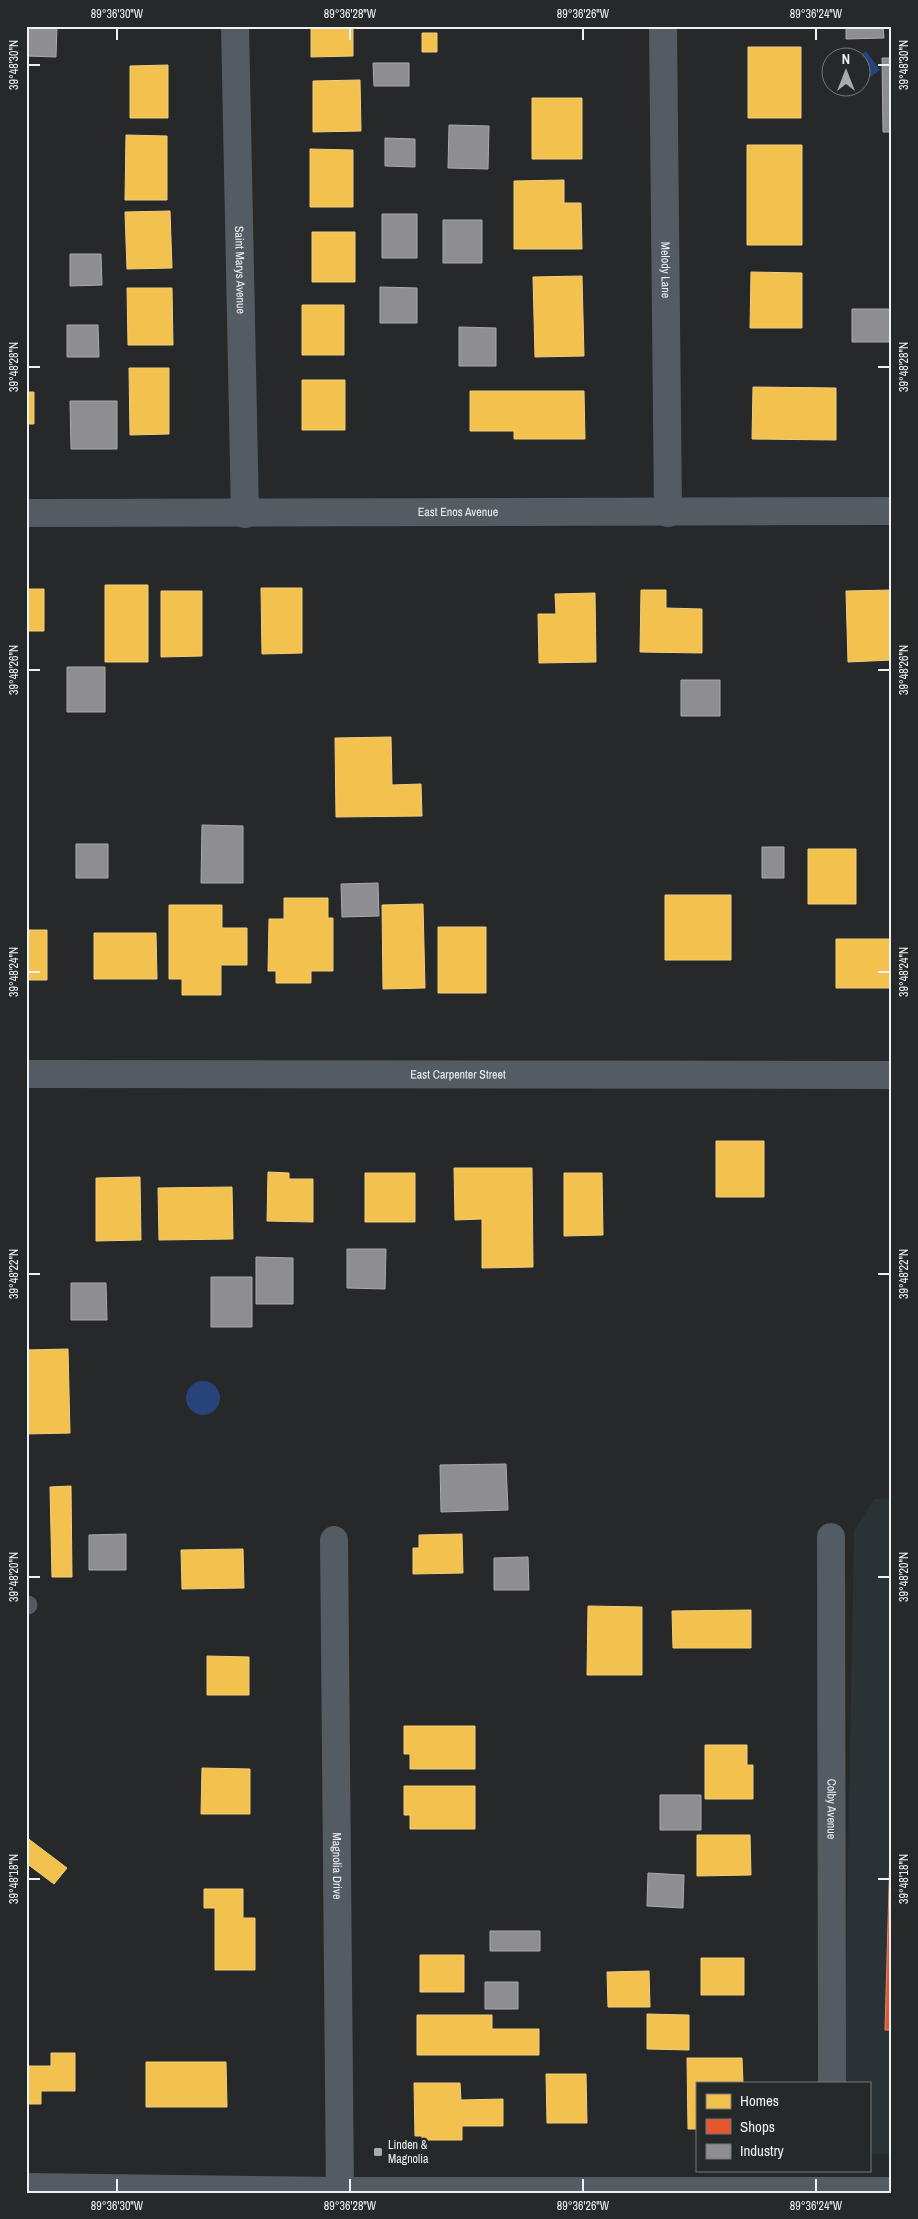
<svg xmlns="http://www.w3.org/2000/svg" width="918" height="2219" font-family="'Archivo Narrow',sans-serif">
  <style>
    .built { fill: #293336 }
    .water { fill: #27437a }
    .homes { fill: #f2c14e; stroke: #f1cf7f }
    .shops { fill: #e4572e; stroke: #e78569 }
    .industry { fill: #8d8d92; stroke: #aaabaf }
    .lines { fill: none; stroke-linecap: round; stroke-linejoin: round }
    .lane { stroke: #535c62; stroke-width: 19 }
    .street { stroke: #535c62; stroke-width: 28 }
    .ticks { fill: none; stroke: #eff1f2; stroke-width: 2 }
    .poi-dot { fill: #a9abac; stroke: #25292a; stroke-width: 2 }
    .labels { text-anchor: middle; stroke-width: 5; stroke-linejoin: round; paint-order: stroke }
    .street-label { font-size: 12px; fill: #eff1f2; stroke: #25292a }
    .poi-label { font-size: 12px; fill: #eff1f2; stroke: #25292a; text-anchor: start }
    .neatline { fill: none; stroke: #eff1f2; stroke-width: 2 }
    .ticks-label { font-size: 12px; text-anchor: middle; fill: #eff1f2 }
  </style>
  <rect width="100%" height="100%" fill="#262829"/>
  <path class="built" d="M892 1498V2154H869V2083H844L854 1531 874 1499Z"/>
  <path class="water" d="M866 51 880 70 861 84 860 58 858 57Z
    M186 1398a17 17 0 1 1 34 0a17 17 0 1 1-34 0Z"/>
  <path class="homes" d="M311 26H353V56L311 57Z
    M422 33H437V52H422Z
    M748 47H801V118H748Z
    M168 65V118H130V66Z
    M360 80 361 131 313 132V81Z
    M532 98H582V159H532Z
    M126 135 167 136V200H125Z
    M747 145H802V245H747Z
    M310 149 353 150V207H310Z
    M564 180V203H581L582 249H514V181Z
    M170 211 172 268 127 269 125 212Z
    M312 232H355V282H312Z
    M751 272 802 273V328H750Z
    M582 276 584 356 535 357 533 277Z
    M127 288H172L173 345H128Z
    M302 305H344V355H302Z
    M129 368H169V434L130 435Z
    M302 380H345V430H302Z
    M753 387 836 388V440L752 439Z
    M470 391H584L585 439H514V431H470Z
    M26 392H34V424H26Z
    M105 585H148V662H105Z
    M261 588H302V653L262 654Z
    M26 589H44V631H26Z
    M641 590H666V608L702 609V653L640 652Z
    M892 590V660L848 662 846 591Z
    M161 591H202V656L161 657Z
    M595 593 596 662 539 663 538 614H556L555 594Z
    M391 737 392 785 421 784 422 816 336 817 335 738Z
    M808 849H856V904H808Z
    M665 895H731V960H665Z
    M284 898H328V918H333V971H311V983H276V971H268L269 919H284Z
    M423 904 425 988 383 989 382 905Z
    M169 905H222V928H247V965H221V995H182V979H169Z
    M438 927H486V993H438Z
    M26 930H47V980H26Z
    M94 933H156L157 979H94Z
    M836 939H892V988H836Z
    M716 1141H764V1197H716Z
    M454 1168H532L533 1267 482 1268V1219L455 1220Z
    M268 1172 289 1173V1179H313V1222L267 1221Z
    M365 1173H415V1222H365Z
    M564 1173H602L603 1235 564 1236Z
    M140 1177 141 1240 96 1241V1178Z
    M232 1187 233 1239 159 1240 158 1188Z
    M68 1349 70 1433 26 1434V1350Z
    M71 1486 72 1577H52L50 1487Z
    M462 1534 463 1573 413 1574V1548H419V1535Z
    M243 1549 244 1588 182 1589 181 1550Z
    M588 1606 642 1607V1675H587Z
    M751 1610V1648H673L672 1611Z
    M207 1656 249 1657V1695H207Z
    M404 1726H475V1769H410V1754H404Z
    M705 1745H747V1765H753V1799H705Z
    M202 1768 250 1769V1814H201Z
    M404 1786H475V1829H410V1815H404Z
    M697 1835H750L751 1875 697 1876Z
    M26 1837 67 1868 54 1884 26 1863Z
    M204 1889H243V1918H255V1970H215V1908H204Z
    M420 1955H464V1992H420Z
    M701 1958H744V1995H701Z
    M649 1971 650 2007H608L607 1972Z
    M647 2014 689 2015V2050L647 2049Z
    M417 2015H492V2029H539V2055H417Z
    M51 2053H75V2091H41V2104H26V2066H51Z
    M687 2058H742L743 2083H697V2129H688Z
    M146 2062H226L227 2107H146Z
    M546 2074H586L587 2123H547Z
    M414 2083H460L461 2100 503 2099V2126H462V2140H422V2136H415Z"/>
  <path class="shops" d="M890 1851H892V2030H885Z"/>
  <path class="industry" d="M26 26H57L56 57 26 56Z
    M846 26H883L884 38 846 39Z
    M882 58H892V132H883Z
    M373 63H409V86H374Z
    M449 125 489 126 488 169 448 168Z
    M385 138 415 139V167L385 166Z
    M382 214H417V258H382Z
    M443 220H482V263H443Z
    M70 254H101L102 285 70 286Z
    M380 287 417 288V323H380Z
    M852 309H892V342H852Z
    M67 325H98L99 357H67Z
    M459 327 496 328V366H459Z
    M70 401H117V449H71Z
    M67 667H105V712H67Z
    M681 680H720V716H681Z
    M202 825 243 826V883H201Z
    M76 844H108V878H76Z
    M762 847H784V878H762Z
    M378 883 379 916 342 917 341 884Z
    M347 1249H386L385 1289 347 1288Z
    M256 1257 293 1258V1304H256Z
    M211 1277H252V1327H211Z
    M71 1283H106L107 1320H71Z
    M506 1464 508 1510 441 1512 440 1465Z
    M126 1534V1570H89V1535Z
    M528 1557 529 1590H494V1558Z
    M660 1795H701V1830H660Z
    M648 1873 684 1875 683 1908 647 1906Z
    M490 1931H540V1951H490Z
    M485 1982H518V2009H485Z"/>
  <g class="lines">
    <path class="lane" d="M26 1605H28"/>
    <g class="street">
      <path id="s1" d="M235 26 245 514"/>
      <path id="s2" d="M663 26 668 513"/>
      <path id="s3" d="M26 513 892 511"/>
      <path id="s4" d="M26 1074 892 1075"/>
      <path id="s5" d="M831 1537 832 2083"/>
      <path id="s6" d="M334 1540 340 2193"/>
      <path d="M26 2187 340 2191H892"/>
    </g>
  </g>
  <path class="ticks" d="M117 28V40M350 28V40M583 28V40M816 28V40M28 65H40M878 65H890M28 367H40M878 367H890M28 670H40M878 670H890M28 972H40M878 972H890M28 1274H40M878 1274H890M28 1577H40M878 1577H890M28 1879H40M878 1879H890M117 2179V2192M350 2179V2192M583 2179V2192M816 2179V2192"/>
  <rect class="poi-dot" x="373" y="2147" width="10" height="10" rx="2.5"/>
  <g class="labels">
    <g class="street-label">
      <text dy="4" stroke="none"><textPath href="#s1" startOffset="244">Saint Marys Avenue</textPath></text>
      <text dy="4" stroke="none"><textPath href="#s2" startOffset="244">Melody Lane</textPath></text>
      <text dy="4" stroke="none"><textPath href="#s3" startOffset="432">East Enos Avenue</textPath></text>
      <text dy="4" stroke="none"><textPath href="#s4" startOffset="432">East Carpenter Street</textPath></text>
      <text dy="4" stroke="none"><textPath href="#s5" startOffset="272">Colby Avenue</textPath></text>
      <text dy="4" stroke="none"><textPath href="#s6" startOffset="326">Magnolia Drive</textPath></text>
    </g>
    <g class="poi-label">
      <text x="388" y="2149">Linden &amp;<tspan x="388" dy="14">Magnolia</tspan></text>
    </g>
  </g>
  <rect width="918" height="2219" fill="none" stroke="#25292a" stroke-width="55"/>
  <rect x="696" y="2082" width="175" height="90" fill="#25292a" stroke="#76797a"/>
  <rect x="706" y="2094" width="25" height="15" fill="#f2c14e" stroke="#76797a"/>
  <text x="740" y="2106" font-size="15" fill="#eff1f2">Homes</text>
  <rect x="706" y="2119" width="25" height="15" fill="#e4572e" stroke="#76797a"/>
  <text x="740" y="2132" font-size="15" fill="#eff1f2">Shops</text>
  <rect x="706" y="2144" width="25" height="15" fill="#8d8d92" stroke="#76797a"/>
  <text x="740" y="2156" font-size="15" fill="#eff1f2">Industry</text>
  <g transform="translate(846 72)"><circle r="24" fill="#25292a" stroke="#76797a"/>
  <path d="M0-4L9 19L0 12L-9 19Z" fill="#a9abac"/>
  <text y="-8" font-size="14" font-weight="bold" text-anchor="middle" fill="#eff1f2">N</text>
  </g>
  <rect x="28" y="28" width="862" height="2164" class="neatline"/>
  <g class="ticks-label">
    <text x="117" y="18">89°36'30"W</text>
    <text x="350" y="18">89°36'28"W</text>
    <text x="583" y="18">89°36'26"W</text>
    <text x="816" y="18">89°36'24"W</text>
    <text transform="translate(14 65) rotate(-90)" y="4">39°48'30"N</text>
    <text transform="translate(904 65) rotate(-90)" y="4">39°48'30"N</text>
    <text transform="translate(14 367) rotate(-90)" y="4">39°48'28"N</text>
    <text transform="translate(904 367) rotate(-90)" y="4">39°48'28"N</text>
    <text transform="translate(14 670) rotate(-90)" y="4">39°48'26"N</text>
    <text transform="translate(904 670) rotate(-90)" y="4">39°48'26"N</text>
    <text transform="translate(14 972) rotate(-90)" y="4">39°48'24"N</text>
    <text transform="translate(904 972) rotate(-90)" y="4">39°48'24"N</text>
    <text transform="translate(14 1274) rotate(-90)" y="4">39°48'22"N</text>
    <text transform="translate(904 1274) rotate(-90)" y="4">39°48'22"N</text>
    <text transform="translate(14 1577) rotate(-90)" y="4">39°48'20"N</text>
    <text transform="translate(904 1577) rotate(-90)" y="4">39°48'20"N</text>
    <text transform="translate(14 1879) rotate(-90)" y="4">39°48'18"N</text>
    <text transform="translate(904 1879) rotate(-90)" y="4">39°48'18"N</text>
    <text x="117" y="2210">89°36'30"W</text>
    <text x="350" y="2210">89°36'28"W</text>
    <text x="583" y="2210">89°36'26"W</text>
    <text x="816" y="2210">89°36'24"W</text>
  </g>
</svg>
